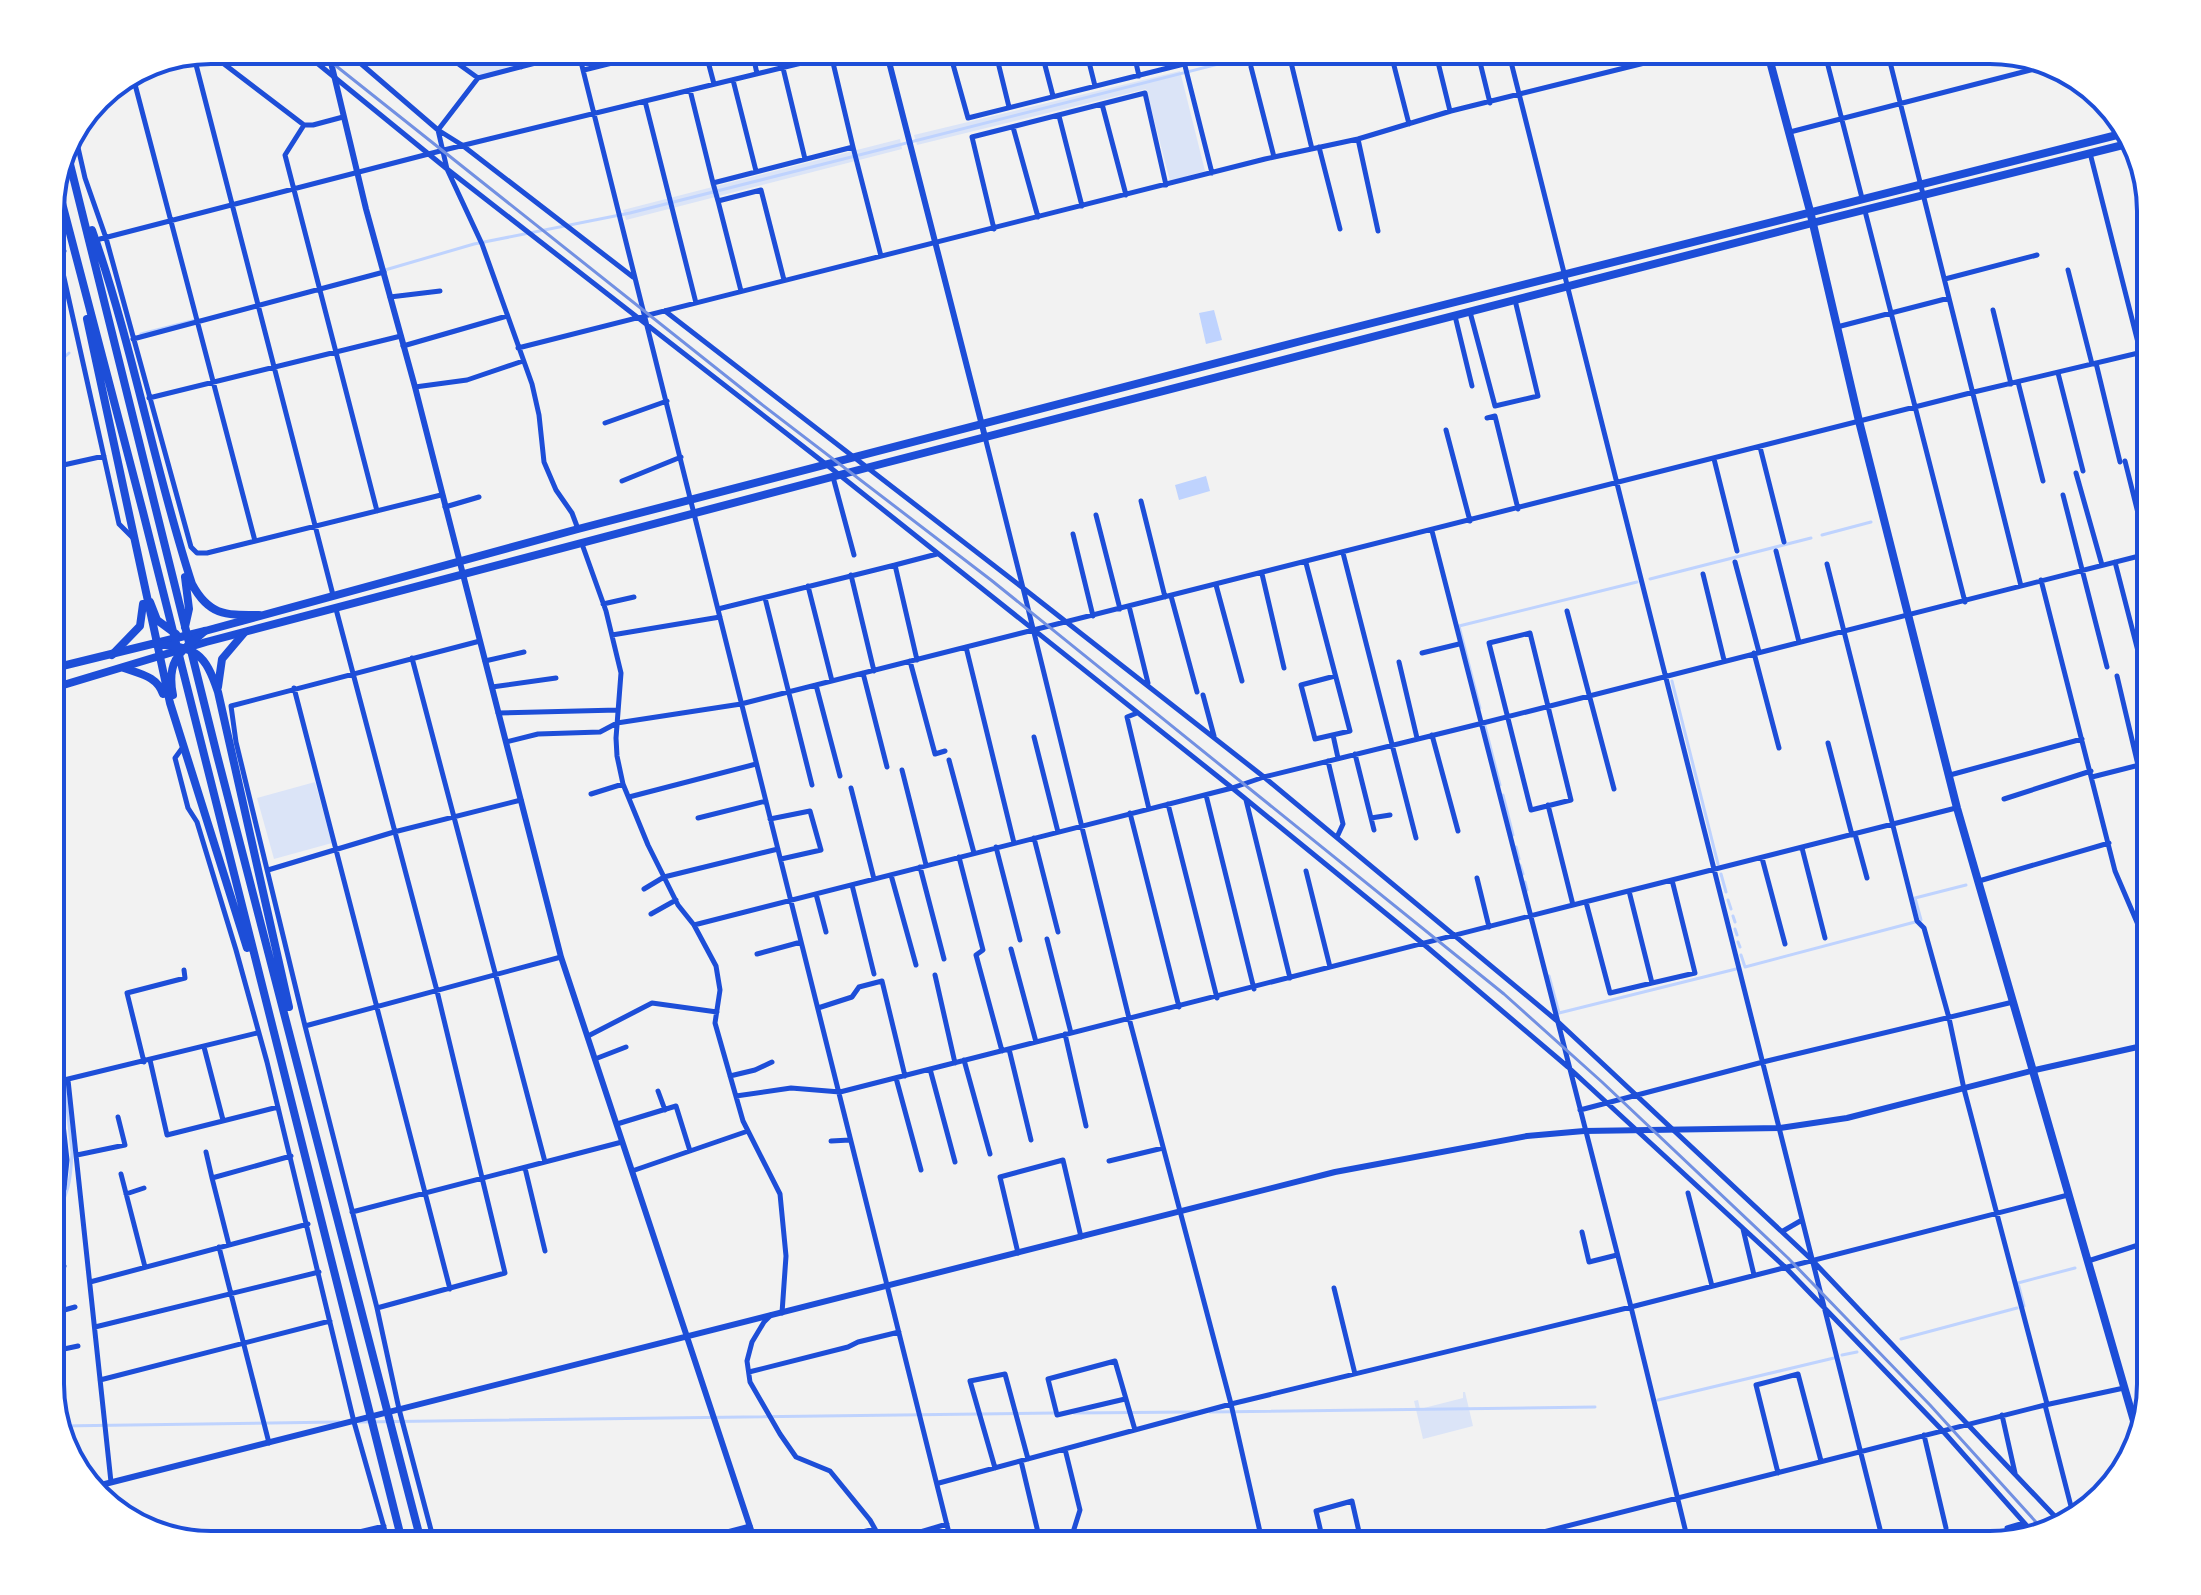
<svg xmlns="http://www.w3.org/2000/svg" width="2201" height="1595" font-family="'PT Serif',serif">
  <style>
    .green { fill: #dbe4f7 }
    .water { fill: #bfd3fe }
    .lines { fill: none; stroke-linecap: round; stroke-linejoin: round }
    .stream { stroke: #bfd3fe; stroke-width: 3 }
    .minor { stroke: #1d4ed8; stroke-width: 5 }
    .tertiary { stroke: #1d4ed8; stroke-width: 6 }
    .primary { stroke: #1d4ed8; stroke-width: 8 }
    .trunk { stroke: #1d4ed8; stroke-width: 8 }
    .rail { stroke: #7290e2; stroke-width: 3 }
    .rim { fill: none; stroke: #1d4ed8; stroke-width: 4 }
  </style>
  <rect width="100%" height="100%" fill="#f2f2f2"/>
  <path class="green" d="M444 50H514L518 66 479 76Z
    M1180 71 1205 171 1170 181 1146 89 917 145 914 135Z
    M900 139 902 149 626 220 623 210Z
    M315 782 332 843 274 859 257 798Z
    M1463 1392H1465L1473 1426 1423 1439 1414 1401 1418 1400 1420 1409 1463 1398Z"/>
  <path class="water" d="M1214 310 1222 340 1206 344 1199 313Z
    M1206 476 1210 491 1179 500 1175 485Z"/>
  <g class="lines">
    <path class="stream" d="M385 270 474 244 630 213 1274 50
      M141 334 196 320
      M50 370 69 353
      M1822 535 1871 522
      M1650 579 1811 538
      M1672 681 1718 864
      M1480 708 1459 626 1637 582
      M1485 726 1500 785
      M1503 795 1513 835
      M1516 847 1519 859
      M1520 865 1523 874
      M1721 874 1726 892
      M1525 882 1527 890
      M1728 900 1731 909
      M1733 916 1735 922
      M1921 920 1915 898 1966 885
      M1735 929 1737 935
      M1738 942 1740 947
      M1741 955 1745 967 1915 922
      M1549 976 1559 1013 1736 969
      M50 1219C69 1199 71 1179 72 1152L50 952
      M2024 1306 2018 1283 2075 1268
      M1901 1339 2017 1308
      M1842 1355 1857 1352
      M1658 1400 1834 1358
      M1210 1412 1595 1407
      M1074 1413 1195 1412
      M359 1422 1055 1413
      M59 1426 339 1422"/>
    <path class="minor" d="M301 50 447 169 827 465 1231 787 1427 947 1568 1067 1785 1267 1942 1430 2035 1535
      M345 50 438 130 462 145 633 277
      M439 50 478 78
      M517 50 521 67
      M578 50 952 1545
      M705 50 714 84
      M752 50 757 74
      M800 50 803 63
      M949 50 968 118 1184 64
      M995 50 1009 107
      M1041 50 1053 96
      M1086 50 1095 86
      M1133 50 1139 76
      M1181 50 1212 173
      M1288 50 1312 149
      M1390 50 1409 124
      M1435 50 1450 111
      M1477 50 1490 103
      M1508 50 1884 1545
      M1824 50 1862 198
      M1887 50 2021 586
      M207 51 304 125H313L343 117
      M193 53 333 595
      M1251 67 1274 157
      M783 68 805 159
      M584 70 664 50
      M132 73 255 541
      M733 80 756 171
      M690 90 713 183 853 147 830 50
      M645 101 696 303
      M1102 104 1126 195
      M1059 116 1082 206
      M304 125 285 155 377 511
      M1013 127 1038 217
      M74 130 85 178 106 238 191 547 197 553H207L441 495
      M1790 132 2042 67
      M1358 139 1378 231
      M853 147 881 256
      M1319 147 1340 229
      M2090 153 2151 394
      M713 183 718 201
      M1865 211 1965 602
      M50 215 119 524 132 537
      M994 229 972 137 1145 93 1166 185
      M100 239 444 150 855 50
      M50 255 64 251
      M2068 270 2092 364
      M1945 279 2037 255
      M741 291 718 201 761 190 784 280
      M390 297 440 291
      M1993 310 2011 384
      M665 311 1023 588 1129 1018 1231 1404 1263 1545
      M1470 312 1495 406 1538 396 1515 300
      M1455 316 1472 386
      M1837 327 1949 298
      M133 339 384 272
      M403 346 507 316
      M518 348 1265 159 1358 139 1451 111 1697 50
      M2096 363 2120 462
      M2058 373 2083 471
      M2018 382 2043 481
      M415 387 467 380 523 361
      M149 398 401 336
      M1487 418 1495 416 1518 509
      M605 423 667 401
      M1446 430 1470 521
      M985 437 1023 588 1264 777 1556 1020 1812 1260 2064 1526
      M1760 447 1784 542
      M1714 459 1737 551
      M2125 461 2148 553
      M50 468 104 456
      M2076 473 2102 565
      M833 477 854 555
      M622 481 681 457
      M2063 495 2107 667
      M1141 501 1165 597
      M445 507 479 497
      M1096 515 1120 609
      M578 529 572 513 556 490 544 462 539 415 532 384 482 244 447 169 438 130 478 78 578 52
      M1432 531 1631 1307 1689 1545
      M1073 534 1093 616
      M582 544 606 611 621 673 616 738 617 756 623 784 648 845 678 905 694 925 716 966 720 990 715 1023 743 1121 780 1194 786 1256 782 1313
      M1776 551 1799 642
      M1343 553 1416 838
      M1735 562 1759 652
      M2115 562 2140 659
      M1306 563 1350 731 1315 739 1301 685 1335 676
      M1827 564 1917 921 1924 928 1949 1018 1964 1089 2047 1404
      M895 565 937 554
      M1262 574 1284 668
      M1703 574 1724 660
      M851 575 874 671
      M2041 580 2115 871 2151 955
      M1216 585 1242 681
      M808 586 832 681
      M1171 596 1197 692
      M765 598 812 785
      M603 604 634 597
      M1129 606 1148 683
      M336 609 437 991 505 1273 377 1308
      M718 609 895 565 917 660
      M1567 611 1614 789
      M1530 633 1571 800 1531 810 1489 643Z
      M612 635 720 617
      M966 647 1014 843
      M1422 653 1459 644
      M1754 653 1779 748
      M412 658 545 1162
      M485 661 524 652
      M910 661 935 754 945 751
      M1399 662 1417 738
      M863 673 887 767
      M2117 676 2138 765
      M816 685 840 776
      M492 687 556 678
      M294 688 450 1289
      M1203 695 1214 736
      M498 713 618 710
      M1137 713 1127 717 1149 809
      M1333 735 1338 758
      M1432 735 1458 831
      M1034 737 1058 832
      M506 742 538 734 600 732 617 723 741 704 1974 392 2151 350
      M1828 743 1852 835
      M183 747 175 758 188 808 197 822 236 950 267 1062 354 1422 389 1545
      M1355 754 1374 830
      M949 760 974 853
      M1328 761 1343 824 1337 837
      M902 770 926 865
      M1950 775 2082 739
      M2092 777 2151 762
      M851 788 874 879
      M591 794 623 784
      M1206 795 1254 989
      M629 797 756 764
      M2004 799 2091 771
      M1246 800 1290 978
      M1168 804 1217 998
      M1130 813 1179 1007
      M698 818 766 801
      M1371 818 1390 815
      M770 819 810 811 821 850 781 859
      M1855 834 1867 878
      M1034 838 1058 932
      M996 847 1020 940
      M1802 848 1825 938
      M959 857 983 950 976 955 1002 1051
      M1762 858 1785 944
      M920 867 944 959
      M268 870 394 832 521 800
      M1306 871 1330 967
      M891 875 916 965
      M1477 878 1489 927
      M1979 881 2109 843
      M852 885 874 974
      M644 889 664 877 778 849
      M1629 891 1652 983 1695 973 1672 880
      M816 894 826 932
      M1586 902 1610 993 1652 983
      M1573 905 1956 808
      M651 914 676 900
      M2136 920 2151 916
      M694 925 1232 788 1264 777 1479 724 2151 553
      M1047 939 1071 1033
      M1011 949 1036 1042
      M757 954 801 942
      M935 975 955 1063
      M818 1008 852 997 859 987 882 981 905 1076
      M305 1026 561 957
      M1065 1034 1086 1126
      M588 1036 652 1003 717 1012
      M204 1047 223 1120
      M1009 1049 1031 1140
      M595 1059 626 1047
      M150 1060 167 1135 278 1107
      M964 1060 990 1154
      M144 1062 127 993 185 978 184 970
      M930 1069 955 1162
      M730 1076 755 1070 772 1062
      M896 1078 921 1170
      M68 1080 111 1482
      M60 1081 257 1033
      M658 1091 665 1110
      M736 1096 791 1088 840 1092 1573 905 1548 805
      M1580 1110 1763 1062 2013 1002
      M617 1124 676 1106 690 1151
      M831 1141 850 1140
      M206 1152 212 1178
      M77 1155 125 1145 118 1117
      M1109 1161 1163 1148
      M525 1168 545 1251
      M632 1171 748 1131
      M121 1174 145 1267
      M1688 1193 1712 1286
      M126 1194 144 1188
      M50 1210 64 1189 67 1160 50 1007
      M352 1212 622 1142
      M1743 1229 1754 1275
      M1783 1231 1802 1220
      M1582 1232 1589 1262 1617 1255
      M229 1245 212 1178 291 1156
      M219 1247 269 1443
      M1018 1253 1000 1177 1063 1160 1081 1237
      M2088 1261 2151 1241
      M50 1269 64 1266
      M90 1282 308 1224
      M1334 1288 1355 1374
      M50 1314 75 1307
      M771 1315 764 1322 752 1342 747 1361 750 1382 780 1434 796 1457 830 1471 870 1520 884 1545
      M95 1327 319 1272
      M50 1352 78 1346
      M749 1372 848 1347 858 1342 899 1332
      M100 1380 330 1321
      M1125 1399 1057 1415 1048 1379 1115 1361 1135 1430
      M2045 1405 2074 1518
      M2131 1409 2144 1405
      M2002 1415 2015 1473
      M1924 1435 1946 1528
      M1065 1449 1080 1510 1069 1545
      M1021 1461 1041 1545
      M995 1468 970 1381 1005 1374 1028 1459
      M1778 1473 1756 1385 1798 1374 1821 1461
      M939 1483 1231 1404 1631 1307 2068 1195
      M113 1503 130 1518
      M348 1534 350 1545
      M2010 1540 2007 1528 2024 1523
      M1919 1542 1920 1545
      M883 1543 947 1524
      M305 1545 384 1526
      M435 1545 399 1409 377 1308 305 1026 236 742 231 706 480 641
      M677 1545 750 1526
      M807 1545 875 1529
      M1278 1545 1303 1539
      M1324 1545 1316 1511 1352 1501 1362 1545
      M1492 1545 2045 1405 2124 1388"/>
    <path class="tertiary" d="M328 50 366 209 415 387 561 957 756 1545
      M886 50 985 437
      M93 1487 1335 1172 1527 1136 1584 1131 1780 1128 1847 1118 2035 1070 2151 1044"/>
    <path class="primary" d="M1767 50 1810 211 1859 421 1957 808 2136 1428
      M50 669 205 631 578 529 1309 339 2129 132
      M50 689 206 642 885 463 1824 220 2135 142"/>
    <path class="trunk" d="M65 144 217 755 422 1545
      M56 180 143 512 403 1545
      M92 230C133 346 154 468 192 584 209 616 226 615 259 615
      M87 319 170 703 247 948
      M185 577 189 609 185 627
      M150 602 157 620 176 634
      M155 644C196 647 205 653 218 692L289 1007
      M112 655 140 626 143 604
      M124 668C140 674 157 676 163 694
      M218 687 222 659 244 633
      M173 695C166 660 180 652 205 631"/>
    <path class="rail" d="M316 50 760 403 991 580 1504 994 1602 1082 1788 1258 1930 1405 2045 1532"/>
  </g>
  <path d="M0 0H2201V1595H0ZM211 64H1990A147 147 0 0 1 2137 211V1384A147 147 0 0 1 1990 1531H211A147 147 0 0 1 64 1384V211A147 147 0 0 1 211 64Z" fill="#fff" fill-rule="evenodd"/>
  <path class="rim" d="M211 64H1990A147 147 0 0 1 2137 211V1384A147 147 0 0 1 1990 1531H211A147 147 0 0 1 64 1384V211A147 147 0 0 1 211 64Z"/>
</svg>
